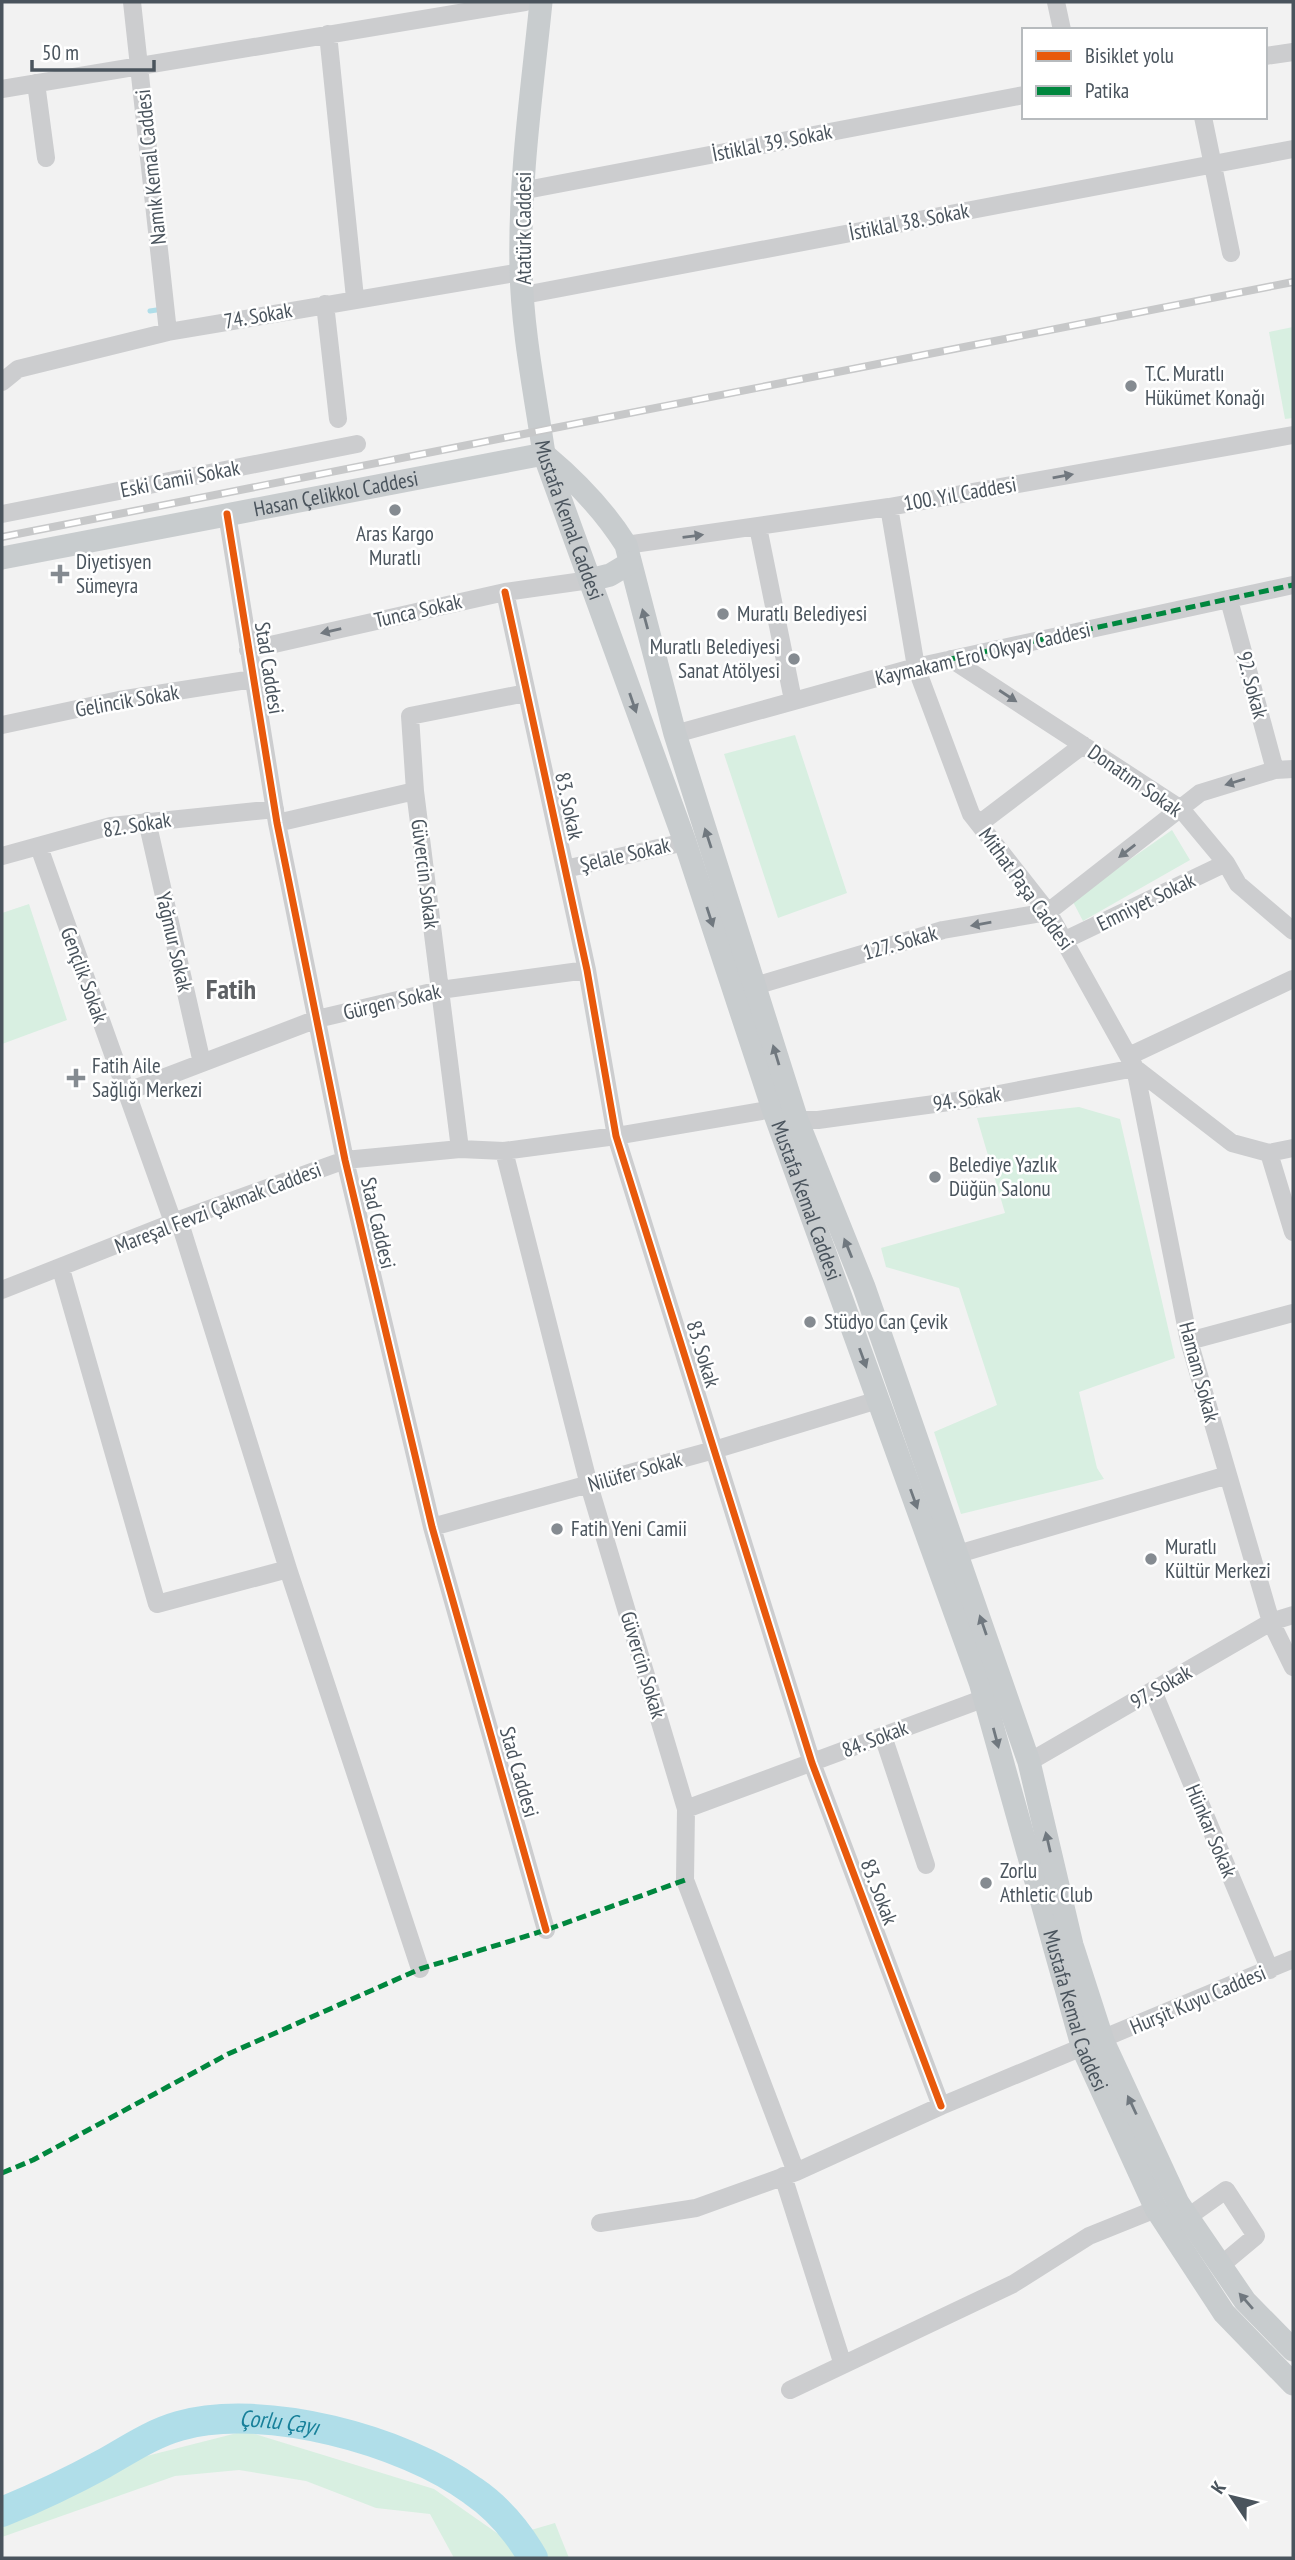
<svg xmlns="http://www.w3.org/2000/svg" width="1295" height="2560" font-family="'PT Sans Narrow',sans-serif">
  <style>
    .green { fill: #d8efe1 }
    .lines { fill: none; stroke-linecap: round; stroke-linejoin: round }
    .stream { stroke: #b0dee9; stroke-width: 5 }
    .river { stroke: #b0dee9; stroke-width: 30 }
    .minor { stroke: #cccdcf; stroke-width: 18 }
    .major { stroke: #c8ccce; stroke-width: 23 }
    .rail-casing { stroke: #c7c8c9; stroke-width: 8 }
    .rail { stroke: #fff; stroke-width: 5; stroke-dasharray: 16; stroke-linecap: butt }
    .quiet { stroke: #00873e; stroke-width: 5; stroke-dasharray: 10 5; stroke-linecap: butt }
    .cycleway-casing { stroke: #fff; stroke-width: 11 }
    .cycleway { stroke: #e8590c; stroke-width: 7 }
    .oneway { fill: #71787f }
    .oneway2 { fill: #70787f }
    .poi-dot { fill: #858b91; stroke: #fff; stroke-width: 2.5 }
    .labels { text-anchor: middle; stroke-width: 5; stroke-linejoin: round; paint-order: stroke }
    .street-label { font-size: 21px; fill: #4a545d; stroke: #fff }
    .poi-label { font-size: 21px; fill: #4a545d; stroke: #fff; text-anchor: start }
    .water-label { font-size: 23px; font-style: italic; fill: #18809a; stroke: #fff }
    .district-label { font-size: 28px; font-weight: bold; fill: #5e6165; stroke: #fff }
  </style>
  <rect width="100%" height="100%" fill="#f2f2f2"/>
  <path class="green" d="M1293 327V418L1285 419 1269 332Z
    M795 735 847 893 778 918 724 754Z
    M1172 830 1190 860 1083 921 1072 900Z
    M29 904 67 1020 2 1044V913Z
    M1079 1107 1120 1119 1175 1358 1079 1392 1097 1468 1104 1479 961 1514 934 1432 997 1405 959 1288 886 1267 881 1248 1005 1213 977 1118Z
    M245 2431 434 2489 504 2538 555 2523 569 2558H454L430 2514 376 2508 306 2481 239 2470 175 2476 2 2537V2522L123 2462Z"/>
  <g class="lines">
    <path class="stream" d="M150 311 163 309"/>
    <path class="river" id="s1" d="M2 2512C36 2498 70 2482 103 2464 128 2450 151 2434 179 2426 263 2402 404 2440 473 2491 498 2508 518 2532 533 2558"/>
    <path class="minor" d="M132 2 168 332
      M1056 2 1062 30
      M328 34 355 298
      M1265 56 1293 52
      M36 83 46 158
      M2 89 525 2
      M1203 117 1231 253
      M521 191 1024 95
      M524 295 1293 149
      M325 304 338 419
      M2 382 18 369 168 332 521 272
      M889 507 916 667 971 814 1048 912 1135 1068 1232 1143 1269 1153 1293 1232
      M2 514 357 444
      M227 514 277 823 345 1160 432 1527 546 1930
      M758 527 793 700
      M626 545 889 507 1293 435
      M505 592 587 970 616 1136 812 1763 941 2106
      M1229 600 1275 770
      M248 650 505 592 590 580
      M951 659 1181 809 1226 863 1238 884 1293 931
      M2 725 119 700 253 679
      M675 734 916 667 1293 585
      M147 821 202 1063
      M277 823 415 791
      M979 824 1083 745
      M39 847 173 1222
      M2 856 111 826 275 809
      M565 869 685 842
      M1065 940 1226 863
      M755 986 943 930 1048 912 1200 793 1275 770 1293 769
      M1129 1056 1293 979
      M1135 1068 1189 1341 1271 1622 1293 1667
      M126 1092 317 1019 440 990 587 970
      M797 1120H818L978 1098 1135 1068
      M460 1149 415 791 410 716 526 693
      M504 1151 589 1485 686 1809 685 1880 796 2172
      M1269 1153 1293 1148
      M179 1220 288 1569 420 1969
      M61 1269 157 1604 288 1569
      M2 1290 179 1220 345 1160 460 1149 504 1151 616 1136 773 1109
      M1189 1341 1293 1313
      M432 1527 714 1450 878 1400
      M958 1554 1228 1475
      M1153 1691 1270 1970
      M883 1736 926 1865
      M1029 1762 1271 1622 1293 1615
      M686 1809 985 1698
      M783 2176 843 2365
      M1188 2217 1226 2190 1256 2236 1220 2266
      M600 2223 696 2208 796 2172 941 2106 1293 1959
      M790 2390 1013 2284 1089 2236 1156 2209"/>
    <g class="major">
      <path id="s2" d="M541 2C532 91 519 179 521 268 522 330 535 393 544 454L685 842 773 1109 980 1682 1083 2049 1156 2209 1224 2313 1293 2384"/>
      <path d="M546 456C577 482 604 510 626 545L675 734 797 1120 864 1287 1029 1762 1072 1945 1103 2041 1178 2203 1245 2301 1293 2350"/>
      <path id="s3" d="M2 558 544 454"/>
      <path d="M590 580 610 575 630 563"/>
    </g>
    <defs>
      <path id="rail" d="M2 537 1293 282"/>
    </defs>
    <use href="#rail" class="rail-casing"/>
    <use href="#rail" class="rail"/>
    <path class="quiet" d="M951 659 1293 585
      M2 2173 33 2160 228 2054 420 1969 546 1930 685 1880"/>
    <defs>
      <path id="cycleway" d="M227 514 277 823 345 1160 432 1527 546 1930
        M505 592 587 970 616 1136 812 1763 941 2106"/>
    </defs>
    <use href="#cycleway" class="cycleway-casing"/>
    <use href="#cycleway" class="cycleway"/>
  </g>
  <defs><path id="oneway-solid" d="M-6-.8H1V-3.2L6.5 0L1 3.2V.8H-6Z" transform="scale(1.75)"/></defs>
  <g class="oneway">
    <use href="#oneway-solid" transform="translate(1063 476) rotate(-10)"/>
    <use href="#oneway-solid" transform="translate(693 536) rotate(-7)"/>
    <use href="#oneway-solid" transform="translate(331 631) rotate(167)"/>
    <use href="#oneway-solid" transform="translate(1008 696) rotate(33)"/>
    <use href="#oneway-solid" transform="translate(1235 782) rotate(163)"/>
    <use href="#oneway-solid" transform="translate(1127 851) rotate(142)"/>
    <use href="#oneway-solid" transform="translate(981 924) rotate(170)"/>
  </g>
  <g class="oneway2">
    <use href="#oneway-solid" transform="translate(645 619) rotate(-105)"/>
    <use href="#oneway-solid" transform="translate(633 703) rotate(71)"/>
    <use href="#oneway-solid" transform="translate(708 838) rotate(-108)"/>
    <use href="#oneway-solid" transform="translate(710 917) rotate(72)"/>
    <use href="#oneway-solid" transform="translate(776 1055) rotate(-107)"/>
    <use href="#oneway-solid" transform="translate(848 1248) rotate(-112)"/>
    <use href="#oneway-solid" transform="translate(863 1358) rotate(70)"/>
    <use href="#oneway-solid" transform="translate(914 1499) rotate(70)"/>
    <use href="#oneway-solid" transform="translate(983 1625) rotate(-109)"/>
    <use href="#oneway-solid" transform="translate(996 1738) rotate(75)"/>
    <use href="#oneway-solid" transform="translate(1048 1842) rotate(-103)"/>
    <use href="#oneway-solid" transform="translate(1132 2105) rotate(-115)"/>
    <use href="#oneway-solid" transform="translate(1246 2301) rotate(-131)"/>
  </g>
  <g class="poi-dot">
    <circle cx="1131" cy="386" r="7"/>
    <circle cx="395" cy="510" r="7"/>
    <path d="M56.5 563.5h7v7h7v7h-7v7h-7v-7h-7v-7h7z"/>
    <circle cx="723" cy="614" r="7"/>
    <circle cx="794" cy="659" r="7"/>
    <path d="M72.5 1067.5h7v7h7v7h-7v7h-7v-7h-7v-7h7z"/>
    <circle cx="935" cy="1177" r="7"/>
    <circle cx="810" cy="1322" r="7"/>
    <circle cx="557" cy="1529" r="7"/>
    <circle cx="1151" cy="1559" r="7"/>
    <circle cx="986" cy="1883" r="7"/>
  </g>
  <g class="labels">
    <g class="street-label">
      <text transform="translate(772 143) rotate(-11)" y="7">İstiklal 39. Sokak</text>
      <text transform="translate(151 167) rotate(-96)" y="7">Namık Kemal Caddesi</text>
      <text transform="translate(909 222) rotate(-11)" y="7">İstiklal 38. Sokak</text>
      <text transform="translate(524 228) rotate(-90)" y="7">Atatürk Caddesi</text>
      <text transform="translate(258 316) rotate(-10)" y="7">74. Sokak</text>
      <text transform="translate(180 479) rotate(-11)" y="7">Eski Camii Sokak</text>
      <text dy="7" stroke="none"><textPath href="#s3" startOffset="340">Hasan Çelikkol Caddesi</textPath></text>
      <text transform="translate(960 494) rotate(-10)" y="7">100. Yıl Caddesi</text>
      <text dy="7" stroke="none"><textPath href="#s2" startOffset="525">Mustafa Kemal Caddesi</textPath></text>
      <text transform="translate(418 611) rotate(-13)" y="7">Tunca Sokak</text>
      <text transform="translate(983 654) rotate(-13)" y="7">Kaymakam Erol Okyay Caddesi</text>
      <text transform="translate(269 668) rotate(81)" y="7">Stad Caddesi</text>
      <text transform="translate(1252 685) rotate(75)" y="7">92. Sokak</text>
      <text transform="translate(127 701) rotate(-10)" y="7">Gelincik Sokak</text>
      <text transform="translate(1135 781) rotate(35)" y="7">Donatım Sokak</text>
      <text transform="translate(569 806) rotate(78)" y="7">83. Sokak</text>
      <text transform="translate(137 825) rotate(-9)" y="7">82. Sokak</text>
      <text transform="translate(625 855) rotate(-13)" y="7">Şelale Sokak</text>
      <text transform="translate(425 874) rotate(83)" y="7">Güvercin Sokak</text>
      <text transform="translate(1026 889) rotate(54)" y="7">Mithat Paşa Caddesi</text>
      <text transform="translate(1146 902) rotate(-26)" y="7">Emniyet Sokak</text>
      <text transform="translate(174 942) rotate(77)" y="7">Yağmur Sokak</text>
      <text transform="translate(900 943) rotate(-16)" y="7">127. Sokak</text>
      <text transform="translate(84 975) rotate(70)" y="7">Gençlik Sokak</text>
      <text transform="translate(392 1002) rotate(-13)" y="7">Gürgen Sokak</text>
      <text transform="translate(967 1099) rotate(-9)" y="7">94. Sokak</text>
      <text dy="7" stroke="none"><textPath href="#s2" startOffset="1246">Mustafa Kemal Caddesi</textPath></text>
      <text transform="translate(218 1208) rotate(-21)" y="7">Mareşal Fevzi Çakmak Caddesi</text>
      <text transform="translate(378 1223) rotate(77)" y="7">Stad Caddesi</text>
      <text transform="translate(703 1354) rotate(73)" y="7">83. Sokak</text>
      <text transform="translate(1199 1372) rotate(75)" y="7">Hamam Sokak</text>
      <text transform="translate(635 1472) rotate(-16)" y="7">Nilüfer Sokak</text>
      <text transform="translate(643 1665) rotate(73)" y="7">Güvercin Sokak</text>
      <text transform="translate(1161 1687) rotate(-30)" y="7">97. Sokak</text>
      <text transform="translate(875 1739) rotate(-21)" y="7">84. Sokak</text>
      <text transform="translate(519 1772) rotate(74)" y="7">Stad Caddesi</text>
      <text transform="translate(1211 1831) rotate(67)" y="7">Hünkar Sokak</text>
      <text transform="translate(879 1892) rotate(69)" y="7">83. Sokak</text>
      <text transform="translate(1198 2000) rotate(-23)" y="7">Hurşit Kuyu Caddesi</text>
      <text dy="7" stroke="none"><textPath href="#s2" startOffset="2100">Mustafa Kemal Caddesi</textPath></text>
    </g>
    <g class="poi-label">
      <text x="1145" y="381">T.C. Muratlı<tspan x="1145" dy="24">Hükümet Konağı</tspan></text>
      <text x="395" y="541" text-anchor="middle">Aras Kargo<tspan x="395" dy="24">Muratlı</tspan></text>
      <text x="76" y="569">Diyetisyen<tspan x="76" dy="24">Sümeyra</tspan></text>
      <text x="737" y="621">Muratlı Belediyesi</text>
      <text x="780" y="654" text-anchor="end">Muratlı Belediyesi<tspan x="780" dy="24">Sanat Atölyesi</tspan></text>
      <text x="92" y="1073">Fatih Aile<tspan x="92" dy="24">Sağlığı Merkezi</tspan></text>
      <text x="949" y="1172">Belediye Yazlık<tspan x="949" dy="24">Düğün Salonu</tspan></text>
      <text x="824" y="1329">Stüdyo Can Çevik</text>
      <text x="571" y="1536">Fatih Yeni Camii</text>
      <text x="1165" y="1554">Muratlı<tspan x="1165" dy="24">Kültür Merkezi</tspan></text>
      <text x="1000" y="1878">Zorlu<tspan x="1000" dy="24">Athletic Club</tspan></text>
    </g>
    <g class="water-label">
      <text dy="8" stroke="none"><textPath href="#s1" startOffset="298">Çorlu Çayı</textPath></text>
    </g>
    <g class="district-label">
      <text x="231" y="999">Fatih</text>
    </g>
  </g>
  <rect width="1295" height="2560" fill="none" stroke="#4a545d" stroke-width="7"/>
  <rect x="1022" y="28" width="245" height="91" fill="#ffffff" stroke="#b7bbbe" stroke-width="2"/>
  <rect x="1036" y="51" width="35" height="10" fill="#e8590c" stroke="#b7bbbe" stroke-width="2"/>
  <text x="1085" y="63" font-size="21" fill="#4a545d">Bisiklet yolu</text>
  <rect x="1036" y="86" width="35" height="10" fill="#00873e" stroke="#b7bbbe" stroke-width="2"/>
  <text x="1085" y="98" font-size="21" fill="#4a545d">Patika</text>
  <g transform="translate(1232 2497) rotate(305)" stroke="#ffffff" stroke-width="5" paint-order="stroke">
  <path d="M0-5L12 26L0 18L-12 26Z" fill="#4a545d"/>
  <text y="-10" font-size="19" font-weight="bold" text-anchor="middle" fill="#4a545d">K</text>
  </g>
  <path d="M32 60v10h122v-10" fill="none" stroke="#4a545d" stroke-width="3.5"/>
  <text x="42" y="60" font-size="21" fill="#4a545d" stroke="#ffffff" stroke-width="5" paint-order="stroke">50 m</text>
</svg>
